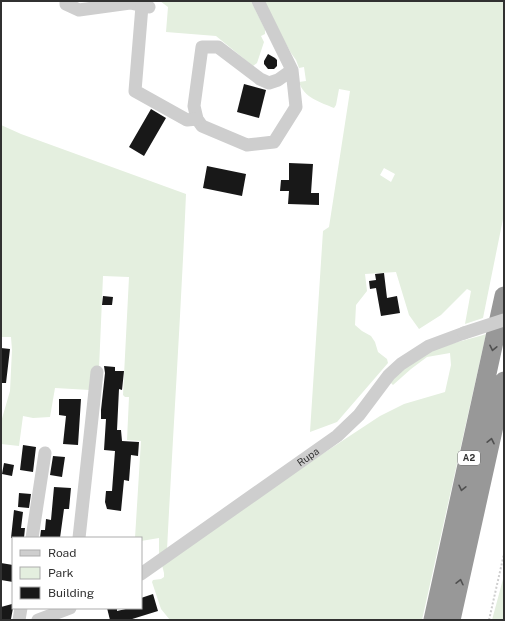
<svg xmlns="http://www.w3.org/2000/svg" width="505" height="621" font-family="'Public Sans',sans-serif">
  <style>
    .green { fill: #e4efdf; fill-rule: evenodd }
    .building { fill: #181818 }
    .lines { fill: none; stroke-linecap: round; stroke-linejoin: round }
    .path { stroke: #cecece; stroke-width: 2; stroke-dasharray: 2 2; stroke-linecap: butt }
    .minor { stroke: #cecece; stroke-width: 13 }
    .highway { stroke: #989898; stroke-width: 19 }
    .minor-bridge { stroke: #cecece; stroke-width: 13 }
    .oneway { stroke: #505050 }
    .labels { text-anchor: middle; stroke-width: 4; stroke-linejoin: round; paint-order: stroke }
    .shield { fill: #fff; stroke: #6f6f6f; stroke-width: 1 }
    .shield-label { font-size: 9px; font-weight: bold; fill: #313131 }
    .street-label { font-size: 10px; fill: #313131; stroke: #fff }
  </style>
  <rect width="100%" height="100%" fill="#fff"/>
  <path class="green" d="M160 1H251L265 29V34L261 36 264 42 257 63 253 66 216 36 166 32 168 7Z
    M262 1H504V214L483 318 465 324 471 291 467 289 441 315 419 329 409 315 396 272 365 274 367 291 356 305 355 325 362 331 371 336 375 342 378 352 387 359 388 363 337 422 310 432 323 231 329 227 350 91 339 89 336 105 334 108C320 102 304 98 299 82L306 81 304 67 299 68 296 60 291 53ZM384 168 395 174 391 182 380 175Z
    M1 125 21 134 186 194C181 313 173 431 167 550L159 554V538L141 541V538H135L141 441 127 440 129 397H125L123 395 129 277 103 276 99 369H92L90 390 55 388 50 417 33 418 23 416 19 446 1 444V422L10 391 12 350 11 337H1Z
    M486 334 422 620H170L161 609 152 582 153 580 161 579 164 577V573L162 565 298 470 380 416 404 404 445 392 451 365 450 353 427 357 411 369 393 385 390 382C394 377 398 372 403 368 424 348 458 343 486 334Z
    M504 572V620H492L503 579Z"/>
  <path class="building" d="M268 54 275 58 277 60V66L274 69H268L264 64V61Z
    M244 84 266 90 259 118 237 112Z
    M151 109 166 118 144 156 129 147Z
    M289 163 313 164 311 193H319V205L288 204 289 191H280L281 180H289Z
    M207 166 246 174 242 196 203 188Z
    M384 273 387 298 397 296 400 313 381 316 376 288 370 289 369 281 376 280 375 274Z
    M103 296 113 297 112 305H102Z
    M1 348 10 349 6 383H1Z
    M104 366 115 367V371H124L122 390 119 389 117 430H121L122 441 139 442 138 456 131 455 129 481 124 480 121 511 107 509 105 502 106 491H112L115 451 104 450 106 419H101V410L105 373Z
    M59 399H81L78 445 63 444 66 416 59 415Z
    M23 445 36 447 33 472 20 470Z
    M53 456 65 457 62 477 50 475Z
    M4 463 14 465 12 476 2 474Z
    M54 487 71 488 69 509H64L60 538H40L41 530H45L46 519 51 520Z
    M19 493 31 494 29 508 18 507Z
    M14 510 23 512 21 528H25L24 538H11Z
    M1 563 13 565V582L1 580Z
    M153 594 158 611 129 620H110L107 608H117V611L130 608H141V598Z
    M12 604 13 608 11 619 1 620V607Z"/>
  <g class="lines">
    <path class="path" d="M489 620 504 554"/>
    <g class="minor">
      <path d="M66 1V4L79 10 130 3 149 7"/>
      <path d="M258 1 292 70 296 107 274 142 247 145 202 126 197 119 194 106 202 47H218L260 79 269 83 278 80 292 70"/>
      <path d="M142 6 135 91 187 120 197 119"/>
      <path d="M32 538 45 453"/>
      <path d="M79 538 97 372"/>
      <path id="s1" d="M141 574 337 436 359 415 389 375 401 364 429 346 464 333"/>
      <path d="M19 620 21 608"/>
      <path d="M38 620 70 608"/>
    </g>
    <path class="highway" d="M433 620 504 296
      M451 620 504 381"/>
    <path class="minor-bridge" d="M464 333 504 320"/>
  </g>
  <defs><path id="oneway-chevron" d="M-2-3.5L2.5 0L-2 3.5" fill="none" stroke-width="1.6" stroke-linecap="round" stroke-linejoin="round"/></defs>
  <g class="oneway">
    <use href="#oneway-chevron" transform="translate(493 348) rotate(102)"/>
    <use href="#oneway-chevron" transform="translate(491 441) rotate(-78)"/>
    <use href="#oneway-chevron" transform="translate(462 488) rotate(103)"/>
    <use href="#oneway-chevron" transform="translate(460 582) rotate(-77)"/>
  </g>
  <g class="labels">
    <rect class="shield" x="458" y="451" width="22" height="14" rx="3"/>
    <g class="shield-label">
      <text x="469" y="461">A2</text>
    </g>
    <g class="street-label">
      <text dy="4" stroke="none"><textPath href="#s1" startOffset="204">Rupa</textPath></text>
    </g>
  </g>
  <rect width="505" height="621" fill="none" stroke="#313131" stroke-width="4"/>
  <rect x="12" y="537" width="130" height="72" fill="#ffffff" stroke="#adadad"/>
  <rect x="20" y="550" width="20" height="6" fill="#cecece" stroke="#adadad"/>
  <text x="48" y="557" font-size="12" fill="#313131">Road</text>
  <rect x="20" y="567" width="20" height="12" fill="#e4efdf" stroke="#adadad"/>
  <text x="48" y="577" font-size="12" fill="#313131">Park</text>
  <rect x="20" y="587" width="20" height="12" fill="#181818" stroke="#adadad"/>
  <text x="48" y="597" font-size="12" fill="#313131">Building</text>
</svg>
